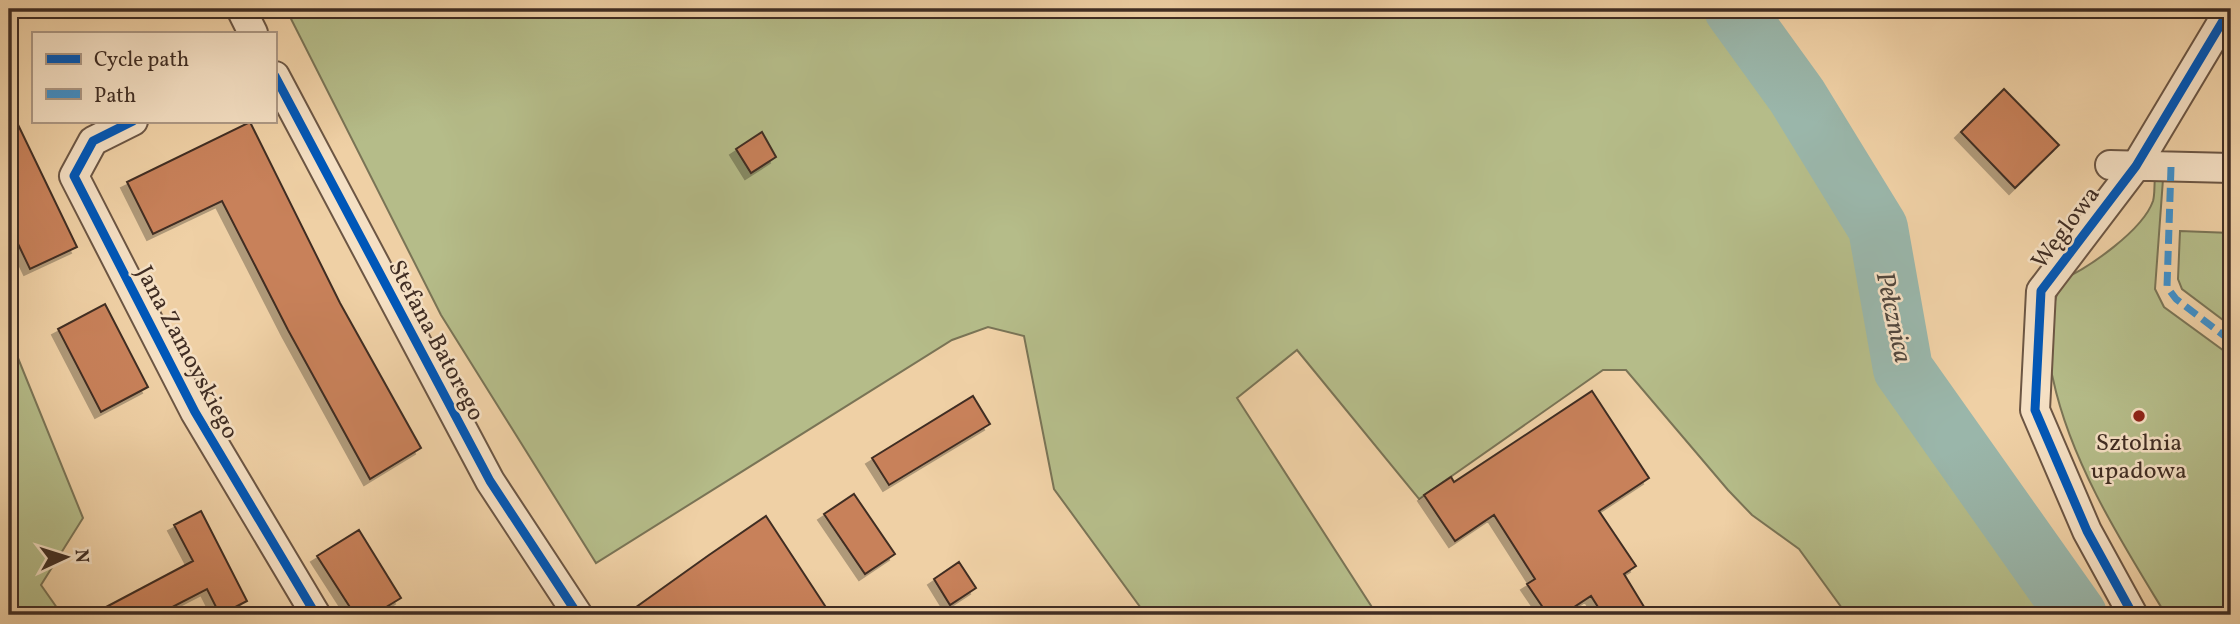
<svg xmlns="http://www.w3.org/2000/svg" width="2240" height="624" font-family="Vollkorn,serif">
  <style>
    .green { fill: #b5bc89; stroke: #7a7456; stroke-width: 2 }
    .lines { fill: none; stroke-linecap: round; stroke-linejoin: round }
    .river { stroke: #9ab6aa; stroke-width: 60 }
    .building { fill: #c8815a; stroke: #402d23; stroke-width: 2; filter: url(#shadow) }
    .street-casing { stroke: #6c5644; stroke-width: 32 }
    .street { stroke: #f5e0c4; stroke-width: 28 }
    .quiet { stroke: #3f90cb; stroke-width: 7; stroke-dasharray: 14 7; stroke-linecap: butt }
    .cycleway-casing { stroke: #f5e0c4; stroke-width: 13 }
    .cycleway { stroke: #0057b8; stroke-width: 9 }
    .poi-dot { fill: #8f2418; stroke: #f5e0c4; stroke-width: 2.5 }
    .labels { text-anchor: middle; stroke-width: 5; stroke-linejoin: round; paint-order: stroke }
    .street-label { font-size: 24px; fill: #402d23; stroke: #f5e0c4 }
    .poi-label { font-size: 24px; fill: #402d23; stroke: #f5e0c4 }
    .water-label { font-size: 26px; font-style: italic; fill: #52483e; stroke: #f5e0c4 }
  </style>
  <defs>
    <filter id="shadow"><feDropShadow dx="-6" dy="6" stdDeviation="0" flood-color="#0004"/></filter>
  </defs>
  <rect width="100%" height="100%" fill="#efd0a5"/>
  <filter id="stains"><feTurbulence type="fractalNoise" baseFrequency=".00286" numOctaves="4"/><feColorMatrix values="0 0 0 0 .2 0 0 0 0 .09 0 0 0 0 .02 0 0 0 .5 -.17"/></filter>
  <radialGradient id="worn" r=".72"><stop offset=".6" stop-color="#630" stop-opacity="0"/><stop offset="1" stop-color="#630" stop-opacity=".3"/></radialGradient>
  <path class="green" d="M286 9H1753L1818 100 1890 213 1902 262V351L1934 429 2018 528 2087 615H1847L1799 549 1752 515 1728 490 1626 370H1603L1419 499 1297 350 1237 398 1377 615H1146L1054 489 1024 336 988 327 952 340 596 563 441 315Z
    M2155 179H2163L2155 289 2164 307 2231 356V615H2166C2122 543 2071 463 2053 379 2051 370 2047 358 2047 348 2047 326 2055 301 2061 280 2089 268 2143 230 2153 201 2155 194 2154 185 2155 179Z
    M2180 231 2231 233V326L2182 289 2178 279Z
    M9 336 83 518 41 585 62 615H9Z"/>
  <g class="lines">
    <path class="river" d="M1734 9 1797 96 1878 228 1903 369 2077 615"/>
  </g>
  <path class="building" d="M2004 89 2059 145 2015 188 1961 132Z
    M9 106 77 247 30 269 9 225Z
    M250 122 340 303 421 448 370 479 288 330 222 201 153 234 127 182Z
    M762 132 776 157 751 173 736 149Z
    M105 304 148 387 101 412 58 329Z
    M1592 391 1649 478 1599 511 1636 566 1624 574 1649 615H1603L1591 596 1562 615H1548L1527 584 1535 579 1494 515 1455 541 1424 495 1451 477 1454 482Z
    M973 396 990 424 889 485 872 458Z
    M854 494 895 554 865 574 824 514Z
    M201 511 247 601 220 615 207 589 157 615H91L193 561 174 525Z
    M766 516 831 615H625L709 555Z
    M359 530 401 598 373 615H355L317 556Z
    M959 562 976 588 950 605 934 579Z"/>
  <g class="lines">
    <defs>
      <path id="street" d="M241 9 253 33
        M275 76 490 481 578 615
        M133 121 93 141 74 176 195 412 316 615
        M2110 165 2231 168
        M2133 615 2087 531 2035 410 2041 291 2136 166 2230 9"/>
    </defs>
    <use href="#street" class="street-casing"/>
    <use href="#street" class="street"/>
    <path class="quiet" d="M2171 167 2167 287 2176 299 2231 341"/>
    <defs>
      <path id="cycleway" d="M275 76 490 481 578 615
        M133 121 93 141 74 176 195 412 316 615
        M2133 615 2087 531 2035 410 2041 291 2136 166 2230 9"/>
    </defs>
    <use href="#cycleway" class="cycleway-casing"/>
    <use href="#cycleway" class="cycleway"/>
  </g>
  <circle class="poi-dot" cx="2139" cy="416" r="7"/>
  <g class="labels">
    <g class="street-label">
      <text transform="translate(2065 227) rotate(-53)" y="8">Węglowa</text>
      <text transform="translate(437 340) rotate(62)" y="8">Stefana Batorego</text>
      <text transform="translate(188 352) rotate(62)" y="8">Jana Zamoyskiego</text>
    </g>
    <g class="poi-label">
      <text x="2139" y="450">Sztolnia<tspan x="2139" dy="28">upadowa</tspan></text>
    </g>
    <g class="water-label">
      <text transform="translate(1895 317) rotate(78)" y="9">Pełcznica</text>
    </g>
  </g>
  <rect width="2240" height="624" fill="none" stroke="#efd0a5" stroke-width="35"/>
  <rect x="10" y="10" width="2219" height="603" fill="none" stroke="#402d23" stroke-width="3.5"/>
  <rect x="18" y="18" width="2205" height="589" fill="none" stroke="#402d23" stroke-width="2"/>
  <rect x="32" y="32" width="245" height="91" fill="#f5e0c4" stroke="#ad9884" stroke-width="2"/>
  <rect x="46" y="54" width="35" height="10" fill="#0057b8" stroke="#ad9884" stroke-width="2"/>
  <text x="94" y="66" font-size="21" fill="#402d23">Cycle path</text>
  <rect x="46" y="89" width="35" height="10" fill="#3f90cb" stroke="#ad9884" stroke-width="2"/>
  <text x="94" y="102" font-size="21" fill="#402d23">Path</text>
  <g transform="translate(66 557) rotate(86)" stroke="#f5e0c4" stroke-width="5" paint-order="stroke">
  <path d="M0-5L12 26L0 18L-12 26Z" fill="#402d23"/>
  <text y="-10" font-size="19" font-weight="bold" text-anchor="middle" fill="#402d23">N</text>
  </g>
  <rect width="100%" height="100%" filter="url(#stains)"/>
  <rect width="100%" height="100%" fill="url(#worn)"/>
</svg>
